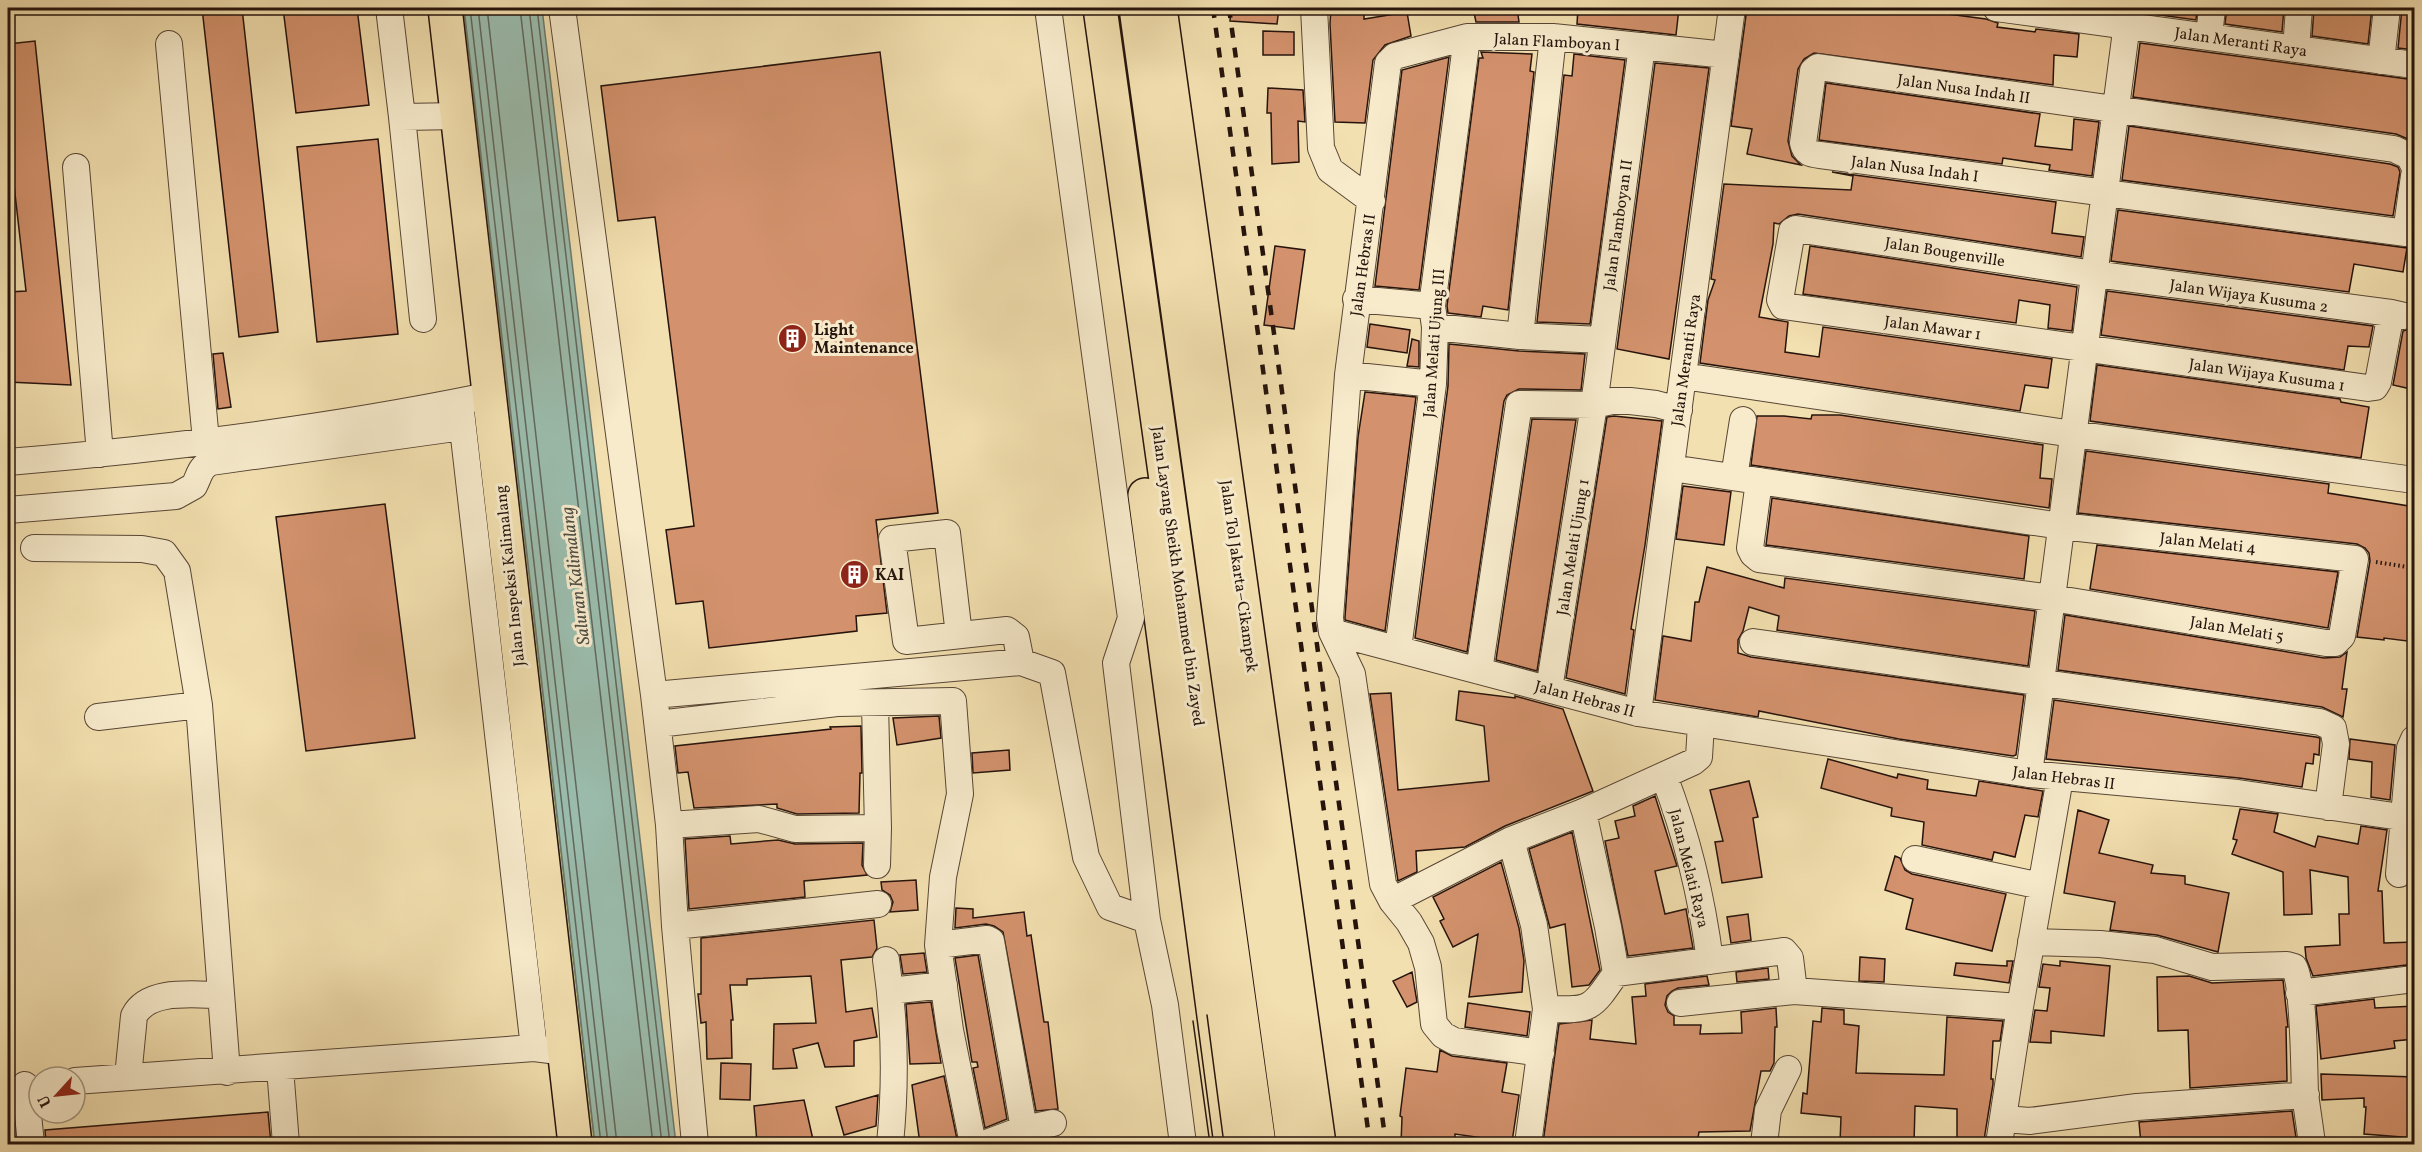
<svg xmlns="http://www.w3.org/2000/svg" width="2422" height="1152" font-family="Vollkorn,serif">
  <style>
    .green { fill: #bec189; stroke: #726a4a; stroke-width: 1.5 }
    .water { fill: #9bbdae; stroke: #6c796d; stroke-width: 1.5 }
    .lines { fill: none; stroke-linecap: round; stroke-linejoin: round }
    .shore { stroke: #60685d; stroke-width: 1.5 }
    .building { fill: #d3926d; stroke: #25130c; stroke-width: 1.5 }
    .minor-casing { stroke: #584635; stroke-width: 28 }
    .major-casing { stroke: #25130c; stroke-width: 36 }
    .highway-casing { stroke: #25130c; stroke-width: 36 }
    .path { stroke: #25130c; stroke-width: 4; stroke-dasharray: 1.5 3; stroke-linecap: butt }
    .minor { stroke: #f7ebcc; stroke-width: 26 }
    .major { stroke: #f3e0b0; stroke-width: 33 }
    .highway { stroke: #f3e0b0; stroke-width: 33 }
    .tram { stroke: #25130c; stroke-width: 1.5 }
    .rail { stroke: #25130c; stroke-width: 4.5; stroke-dasharray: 10 10; stroke-linecap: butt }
    .labels { text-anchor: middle; stroke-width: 6; stroke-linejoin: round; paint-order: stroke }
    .street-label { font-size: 16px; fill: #25130c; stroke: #f7ebcc }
    .poi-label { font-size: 16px; font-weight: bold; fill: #25130c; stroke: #f7ebcc; text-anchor: start }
    .water-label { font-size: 18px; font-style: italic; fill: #4e4e45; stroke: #f7ebcc }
  </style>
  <rect width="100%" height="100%" fill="#f3e0b0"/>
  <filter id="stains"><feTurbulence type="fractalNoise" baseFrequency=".00333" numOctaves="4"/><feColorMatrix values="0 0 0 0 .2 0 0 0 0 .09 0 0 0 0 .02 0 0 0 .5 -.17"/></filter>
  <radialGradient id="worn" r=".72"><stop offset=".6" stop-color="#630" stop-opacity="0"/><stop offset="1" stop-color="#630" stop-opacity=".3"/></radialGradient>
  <path class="green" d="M445 8H464L595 1144H574Z"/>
  <path class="water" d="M464 8H542L676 1144H595Z"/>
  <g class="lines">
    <path class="shore" d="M470 8 601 1144
      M478 8 608 1144
      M487 8 617 1144
      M520 8 653 1144
      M529 8 662 1144
      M537 8 670 1144"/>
  </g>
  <path class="building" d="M202 8H242L278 332 239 337Z
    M283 8H357L369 105 296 113Z
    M1231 8H1279L1277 24 1230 21Z
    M1331 8H1364V19L1407 12 1411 36 1385 45 1373 60 1365 123 1335 122 1330 24Z
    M1473 8H1517L1519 22H1476Z
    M1578 8H1679L1676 35 1577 24Z
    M1747 8H1902L1986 19 1998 23 1997 27 2035 32 2036 29 2079 34 2077 57 2054 55 2053 85 1814 53 1804 59 1798 69 1788 141 1792 156 1801 165 1747 154 1752 129 1731 126Z
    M2147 8H2197L2196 20 2146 13Z
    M2227 8H2284L2282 32 2225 24Z
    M2402 8H2415V50L2398 48Z
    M2314 9 2372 8 2368 44 2312 36Z
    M1263 31 1294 32V55H1263Z
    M35 41 71 385 8 382V292L26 291 8 132V44Z
    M2140 43 2415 80V142L2396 134 2133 97Z
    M880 52 938 513 876 520 887 613 856 616 857 631 709 648 703 601 676 604 666 530 694 526 655 217 618 221 601 86Z
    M1481 52 1532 54 1530 71 1534 72 1508 310 1483 306 1481 317 1448 313 1447 306 1479 58H1483Z
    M1574 54 1625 60 1590 324 1537 322 1564 75 1572 76Z
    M1449 57 1419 290 1375 286 1402 70Z
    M1655 63 1709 68 1669 359 1617 349Z
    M1826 83 2040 114 2035 146 2072 150 2074 119 2099 122 2092 176 2049 170 2050 165 2003 158 2002 164 1819 140Z
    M1268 88 1303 90 1305 122 1298 121 1299 162 1272 164 1271 113H1267Z
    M2129 126 2390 164 2398 167 2400 172 2393 216 2122 180Z
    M378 139 398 334 317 342 297 147Z
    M1832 172 2056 202 2052 233 2084 237 2081 257 1798 214 1789 216 1779 224 1774 223 1773 244 1759 317 1788 322 1785 352 1819 357 1823 327 2052 359 2048 388 2025 385 2020 411 1700 363 1708 300 1715 280 1711 279 1724 184 1851 190 1853 176Z
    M2118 210 2407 248 2403 272 2354 264 2349 292 2111 261Z
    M1275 246 1305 250 1294 329 1264 325Z
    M1810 246 2077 287 2072 331 2048 328 2050 305 2019 300 2016 323 1803 294Z
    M2107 291 2373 326 2369 347 2348 346 2344 370 2101 335Z
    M1370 324 1410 330 1407 353 1367 347Z
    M2415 327V375L2411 389 2393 385 2403 331Z
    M1412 339 1419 341V367L1407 366Z
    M1449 344 1519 351 1585 354 1581 390 1519 389 1507 395 1504 401 1467 652 1415 638 1448 386Z
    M223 353 231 407 218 409 213 354Z
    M2097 365 2340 399 2341 402 2369 407 2361 458 2090 421Z
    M1365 392 1416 397 1385 631 1345 620V617L1358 437Z
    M1812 415H1840L2043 445 2040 478 2052 479 2049 508 1751 465 1757 416H1784L1811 419Z
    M1614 416 1662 421 1645 545 1631 629 1634 630 1625 694 1566 678 1607 417Z
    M1532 419 1576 420 1537 671 1496 660Z
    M2086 451 2329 484 2328 493 2415 507V642L2384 638V640L2357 637 2370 561 2369 553 2365 548 2357 544 2078 513Z
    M1683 486 1731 492 1724 545 1676 539Z
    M1772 498 2029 536 2024 579 1766 545Z
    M385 504 415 738 306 751 276 517Z
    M2097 545 2338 572 2328 628 2090 589Z
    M1707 567 1784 588 1785 578 2035 611 2028 666 1777 630 1779 616 1749 607 1743 631 1738 640V653L1751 657 2024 695 2016 755 2013 756 1899 739 1759 711 1758 717 1655 700 1663 636 1691 641 1695 602H1699Z
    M2065 615 2324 658 2340 657 2347 652 2342 689H2347L2343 717 2322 707 2058 670Z
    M1459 691 1515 698V696L1563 709 1593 791 1505 826 1465 847 1416 851 1417 872 1398 881 1370 694 1391 693 1398 790 1489 781 1484 726 1456 720Z
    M2054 700 2316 737 2320 738 2319 755 2314 754 2313 764 2306 763 2302 787 2239 778 2046 759Z
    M939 716 941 738 897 745 893 718Z
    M861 726 862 773H860L859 813 797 814 777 808V804L694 808 688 772 678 773 675 746 831 729 830 727Z
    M2350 739 2395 745 2390 800 2371 797 2372 762 2349 759Z
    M1009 750 1010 770 973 773 972 753Z
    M1828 759 1897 778 1898 774 1928 780 1927 789 1976 796 1979 781 2043 791 2038 817 2025 815 2015 857 1994 852 1992 860 1922 845 1924 822 1891 816 1892 808 1821 788Z
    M1749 781 1758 817 1753 818 1762 877 1722 883 1715 842 1723 841 1710 790Z
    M1655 796 1677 866 1655 871 1665 914 1686 909 1693 948 1628 956 1605 841 1619 838 1615 821 1635 816 1633 806Z
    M2240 809 2278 814 2274 832 2315 847 2318 836 2358 844 2361 826 2387 830 2378 891H2382L2384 943 2415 942V964L2313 976 2306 958 2305 947 2340 945 2339 914H2349L2348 877 2310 870 2312 914 2284 915 2283 872 2232 854 2237 840 2233 839Z
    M2078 810 2109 820 2099 853 2153 865 2151 873 2185 876V884L2229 893 2218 952 2157 935 2110 930 2115 902 2064 893Z
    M1572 832 1600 970 1589 985 1572 987 1565 924 1550 928 1529 849Z
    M730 836 731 844 778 840 795 844 863 843 862 865 867 875 804 881 805 897 689 909 685 839Z
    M1895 856 1900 858 1905 870 1912 874 2006 894 1992 951 1906 929 1913 899 1885 890Z
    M1501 862 1519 928 1524 961 1522 992 1469 997 1478 934 1453 947 1440 921 1444 919 1433 897Z
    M916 880 918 910 890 912 893 902 890 895 882 890 881 882Z
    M956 908 973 909V918L1024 912 1027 936 1031 935 1044 1022H1048L1058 1109 1036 1111 1003 932 994 926 986 924 955 928Z
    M1748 914 1751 940 1731 943 1727 917Z
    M874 920 877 948 872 957 841 960 846 1012 872 1008 877 1037 854 1041V1066L825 1067 818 1043 793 1049 797 1068 773 1069 774 1024 816 1023 811 976 747 979V985H730L733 1020H731L732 1058 707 1059 706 1022 701 1023 698 994H701V938Z
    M924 953 927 972 903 974 900 955Z
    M978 955 1007 1119 985 1128 973 1068 978 1067 977 1062H972L955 958Z
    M1860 957 1885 959 1884 982 1859 981Z
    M2007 961H2013L2009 983 1954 975 1956 963 2007 966Z
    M2060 961 2110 966 2104 1036 2051 1031V1043L2030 1042 2035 1010 2047 1011 2050 988 2039 987 2043 964 2060 966Z
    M1768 968 1769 979 1737 982 1736 972Z
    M1412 972 1417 1002 1407 1007 1393 981Z
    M1707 976 1709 985 1678 988 1672 991 1667 996 1665 1005 1668 1012 1674 1016V1025H1701L1700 1034 1742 1033 1741 1012 1776 1008 1777 1027H1775L1774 1063 1770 1071H1761L1750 1131 1699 1132 1697 1144H1608V1143L1576 1139 1575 1144 1543 1143 1559 1024 1592 1020 1590 1039 1636 1044 1632 997 1646 996 1645 984Z
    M2189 976 2212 983 2283 980 2288 1027H2286L2287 1081 2190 1088 2188 1030 2158 1031 2157 977Z
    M2374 999 2375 1008 2415 1006V1039L2394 1041 2395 1048 2321 1059 2316 1006Z
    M931 1002 941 1063 910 1064 906 1004Z
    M1468 1003 1530 1012 1527 1036 1465 1027Z
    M1822 1008 1844 1010V1024L1859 1026 1856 1073 1944 1075 1947 1017 2003 1021 2000 1041H1993L1991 1079H1993V1084L1984 1140H1957V1109L1915 1106 1914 1144 1840 1143 1841 1117 1801 1113 1803 1093 1807 1094 1813 1021 1821 1022Z
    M1440 1050 1452 1056 1507 1063 1502 1092 1519 1095 1512 1142 1455 1134V1144H1401L1402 1117 1400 1116 1406 1068 1437 1072Z
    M721 1063 751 1064 750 1100 720 1099Z
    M2321 1074 2415 1077V1138L2364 1134 2366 1107H2364V1098L2322 1100Z
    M944 1076 958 1144H920L912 1085Z
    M878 1095 876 1126 844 1135 836 1107Z
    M804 1100 814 1144H786L785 1142 757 1143 754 1106Z
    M2292 1111 2297 1144H2141L2139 1122Z
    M268 1112 271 1144H46L45 1130Z"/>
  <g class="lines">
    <defs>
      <path id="minor" d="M389 8 402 117 459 116
        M562 8 654 695 669 825 675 926 695 1144
        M1314 8 1321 148 1330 170 1372 201
        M1996 8 2414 65
        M2209 37 2212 8
        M169 44 206 441
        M2296 49 2299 8
        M2381 61 2387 8
        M402 117 423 319
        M2414 166 2409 156 2394 149 1818 67 1813 71 1803 143C1805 153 1811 154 1820 155L2406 233 2414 176
        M76 167 100 454
        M1356 299 1432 306
        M2391 313 2378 382 2375 387 2368 388 1783 306 1780 300 1792 231 1796 229 2094 274 2391 313 2404 316
        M1435 327 1520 336 1601 340
        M1520 336 1553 37
        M1348 375 1433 384
        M1683 376 2073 434 2414 480
        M460 402 534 1048
        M8 462C163 449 324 429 477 398
        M1671 468 2061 526 2355 559 2342 636 2335 643H2326L2052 598 1759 559 1753 554 1750 548 1759 481
        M1734 477 1743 420
        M8 510 176 496 194 486C200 475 199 468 211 462L462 427
        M34 548 142 549 164 553 177 571 199 705 227 1072
        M1332 632 1638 713 2029 774 2238 793 2414 819
        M959 635 947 533 892 539 906 641 1007 630 1016 637 1021 662
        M1753 642 2320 722 2333 728 2336 744 2328 807
        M1398 649 1433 384 1435 327 1432 306 1467 37
        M1479 671 1519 404 1594 405 1612 401H1630L1656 404 1679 410
        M1549 689 1594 405 1642 46
        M654 695 1021 662 1052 673 1086 857 1110 907 1147 920 1116 663 1131 618 1048 8
        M875 704 878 828 877 865
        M1638 713 1732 8
        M98 717 199 705
        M658 724 837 703 953 701 960 794 943 877 938 945 950 1030 973 1144
        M2029 774 2129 8
        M1664 776C1687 836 1702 898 1710 961
        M669 825 759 819 795 829 878 828
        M1511 840 1534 925 1546 1009 1528 1144
        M1915 859 2041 886
        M2399 874 2410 748 2414 739
        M1392 901 1511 840 1583 812 1693 762 1699 757 1701 724
        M1147 920 1165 1005 1183 1144
        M675 926 878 904
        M2031 942 2100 944 2155 950 2212 967 2287 965 2294 967C2304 984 2304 1069 2305 1093 2307 1110 2310 1127 2312 1144
        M938 945 987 939 991 941 1024 1129
        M886 960C895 1021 896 1083 890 1144
        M1616 973 1784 951 1790 958 1794 991
        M890 991 944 985
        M2299 993 2414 979
        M1680 1003 1794 991 2020 1007
        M1546 1009C1591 1010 1590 1011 1616 973L1608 927 1583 812
        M1541 1053 1454 1041 1443 1035 1434 1024 1428 967 1421 943 1409 922 1392 901 1383 884 1352 674 1332 632 1330 618 1348 375 1388 63 1395 56 1467 37H1553L1726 55
        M280 1068 286 1144
        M128 1077 134 1016C148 988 195 995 221 995
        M75 1081 534 1048 550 1050
        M25 1085 31 1144
        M2004 1119 2030 1121 2137 1107 2306 1095
        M984 1144 1024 1129 1053 1123
        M1764 1144 1768 1110 1788 1069
        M1999 1144 2020 1007 2060 778"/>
      <path id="major" d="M445 8 575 1144"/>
      <path id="highway" d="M1100 8 1259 1144
        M1136 8 1293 1144
        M1160 8 1319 1144
        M1145 495 1231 1144"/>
    </defs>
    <use href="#minor" class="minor-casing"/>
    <use href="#major" class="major-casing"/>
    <use href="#highway" class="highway-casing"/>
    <path class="path" d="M2376 562 2414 568"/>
    <use href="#minor" class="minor"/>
    <use href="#major" class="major"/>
    <use href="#highway" class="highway"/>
    <path class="tram" d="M1207 1015 1224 1144
      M1193 1021 1210 1144"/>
    <path class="rail" d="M1213 8 1370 1144
      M1229 8 1386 1144"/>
  </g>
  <defs>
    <symbol id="building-disc" viewBox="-11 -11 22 22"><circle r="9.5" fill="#8f2418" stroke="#f7ebcc"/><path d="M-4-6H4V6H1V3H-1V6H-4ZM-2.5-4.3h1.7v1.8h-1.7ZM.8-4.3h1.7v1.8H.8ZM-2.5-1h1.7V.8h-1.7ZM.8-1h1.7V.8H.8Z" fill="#fff"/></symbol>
  </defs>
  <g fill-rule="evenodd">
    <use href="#building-disc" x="776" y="322" width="33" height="33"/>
    <use href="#building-disc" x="838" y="558" width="33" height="33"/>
  </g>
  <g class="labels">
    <g class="street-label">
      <text transform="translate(1557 41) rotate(3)" y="6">Jalan Flamboyan I</text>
      <text transform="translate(2241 41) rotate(8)" y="6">Jalan Meranti Raya</text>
      <text transform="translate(1964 88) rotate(8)" y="6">Jalan Nusa Indah II</text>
      <text transform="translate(1915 168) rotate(7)" y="6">Jalan Nusa Indah I</text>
      <text transform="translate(1617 225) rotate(-82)" y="6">Jalan Flamboyan II</text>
      <text transform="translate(1945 251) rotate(9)" y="6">Jalan Bougenville</text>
      <text transform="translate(1362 265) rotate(-82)" y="6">Jalan Hebras II</text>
      <text transform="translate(2249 295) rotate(8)" y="6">Jalan Wijaya Kusuma 2</text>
      <text transform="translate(1933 327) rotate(8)" y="6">Jalan Mawar 1</text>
      <text transform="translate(1433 343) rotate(-86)" y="6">Jalan Melati Ujung III</text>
      <text transform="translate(1685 360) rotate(-82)" y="6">Jalan Meranti Raya</text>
      <text transform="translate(2267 374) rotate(8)" y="6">Jalan Wijaya Kusuma 1</text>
      <text transform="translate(2208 542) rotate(6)" y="6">Jalan Melati 4</text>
      <text transform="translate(1572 547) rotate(-81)" y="6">Jalan Melati Ujung 1</text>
      <text transform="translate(509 576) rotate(-96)" y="6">Jalan Inspeksi Kalimalang</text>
      <text transform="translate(1179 576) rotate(82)" y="6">Jalan Layang Sheikh Mohammed bin Zayed</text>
      <text transform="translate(1240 576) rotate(82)" y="6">Jalan Tol Jakarta–Cikampek</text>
      <text transform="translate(2237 628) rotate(9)" y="6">Jalan Melati 5</text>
      <text transform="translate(1585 698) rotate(15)" y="6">Jalan Hebras II</text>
      <text transform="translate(2064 777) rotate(7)" y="6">Jalan Hebras II</text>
      <text transform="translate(1690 868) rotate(76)" y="6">Jalan Melati Raya</text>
    </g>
    <g class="poi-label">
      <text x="814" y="335">Light<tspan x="814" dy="18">Maintenance</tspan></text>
      <text x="875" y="580">KAI</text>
    </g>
    <g class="water-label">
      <text transform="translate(575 576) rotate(-97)" y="6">Saluran Kalimalang</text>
    </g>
  </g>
  <rect width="2422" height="1152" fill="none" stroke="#f3e0b0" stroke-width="30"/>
  <rect x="9" y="9" width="2404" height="1134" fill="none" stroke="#25130c" stroke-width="3"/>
  <rect x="15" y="15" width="2392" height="1122" fill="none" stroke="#25130c" stroke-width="1.5"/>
  <g transform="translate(57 1095) rotate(243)"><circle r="28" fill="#f7ebcc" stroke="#a3957f" stroke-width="1.5"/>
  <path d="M0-4.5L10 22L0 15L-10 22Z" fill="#8f2418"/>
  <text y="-9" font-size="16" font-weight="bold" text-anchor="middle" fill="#25130c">U</text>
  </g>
  <rect width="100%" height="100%" filter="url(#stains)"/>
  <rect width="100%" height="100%" fill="url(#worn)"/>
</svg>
